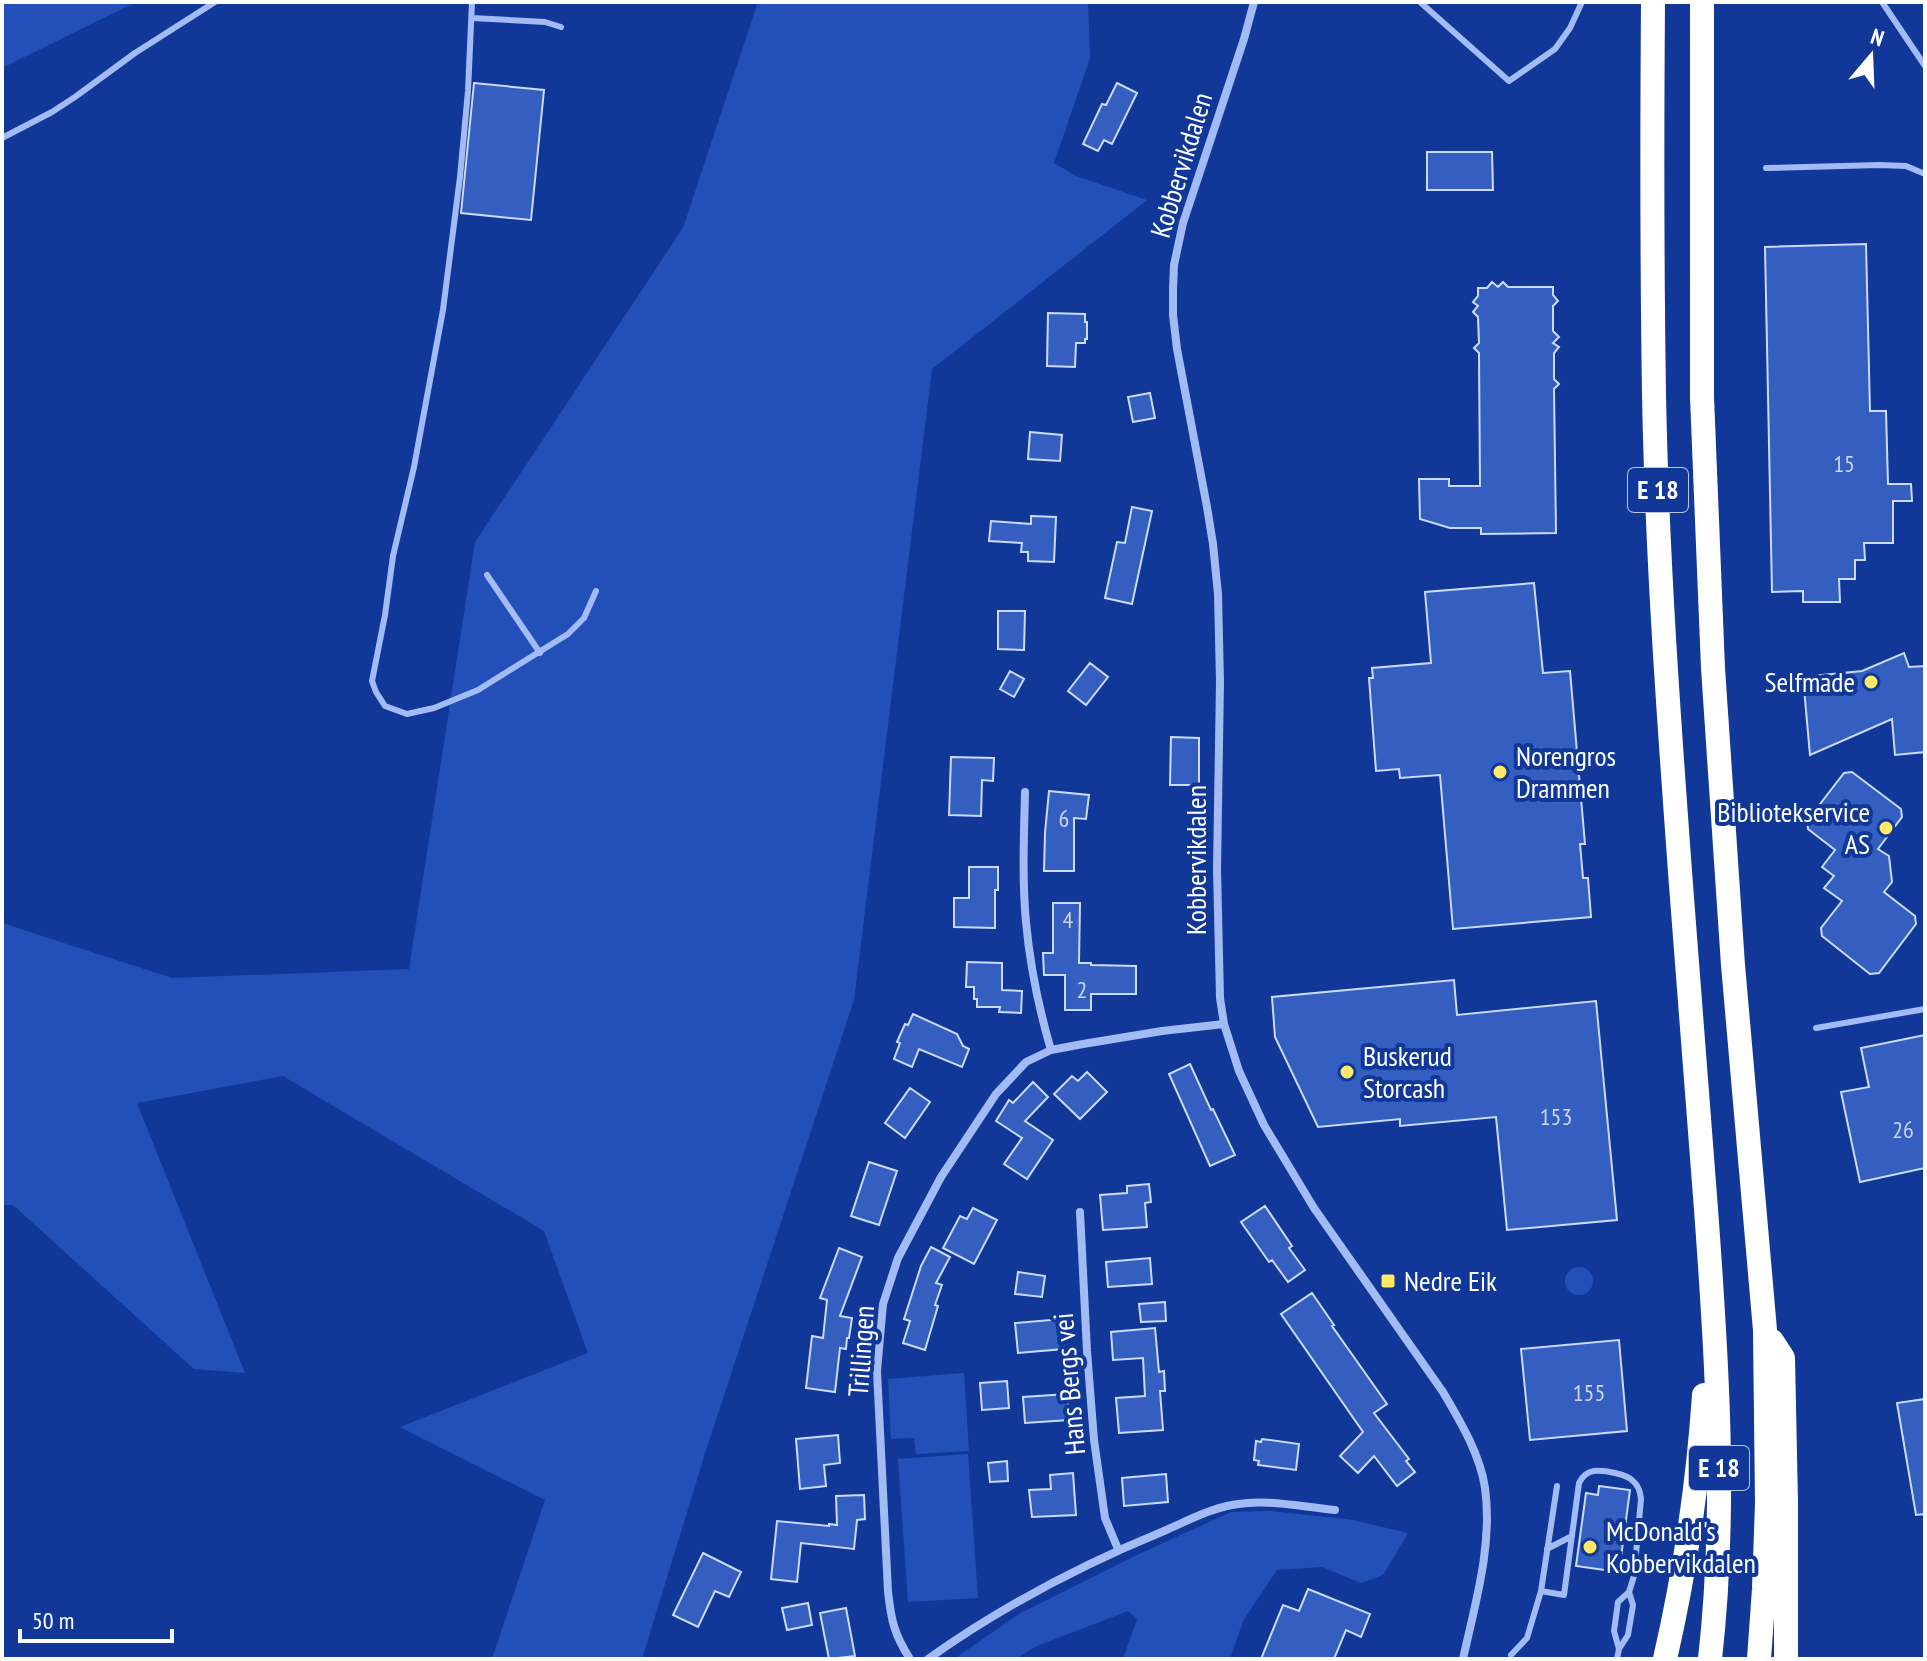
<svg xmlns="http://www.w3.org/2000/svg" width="1927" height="1661" font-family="'PT Sans Narrow',sans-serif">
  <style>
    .green { fill: #2350b8 }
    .building { fill: #345ebf; stroke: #cbdafe; stroke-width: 2 }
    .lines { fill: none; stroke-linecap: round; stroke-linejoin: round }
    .lane { stroke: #a2bbf4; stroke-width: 6 }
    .street { stroke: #a2bbf4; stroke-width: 8 }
    .highway { stroke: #fff; stroke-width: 24 }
    .poi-dot { fill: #ffe965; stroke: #113899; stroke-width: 3 }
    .labels { text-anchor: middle; stroke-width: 8; stroke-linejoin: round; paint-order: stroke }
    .number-label { font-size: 24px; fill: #ccd7ef }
    .shield { fill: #113899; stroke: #b8c3e0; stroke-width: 2 }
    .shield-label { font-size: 26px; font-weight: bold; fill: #fff }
    .street-label { font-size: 28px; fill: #fff; stroke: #113899 }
    .poi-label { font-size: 28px; fill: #fff; stroke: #113899; text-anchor: start }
  </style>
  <rect width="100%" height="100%" fill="#113899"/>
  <path class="green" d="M2 2H136L2 68Z
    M758 2H1088L1090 58 1054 163 1076 176 1147 200 932 369 854 1000 707 1447 642 1659H492L545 1500 400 1427 588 1353 544 1231 283 1076 137 1103 245 1373 194 1369 13 1205H2V923L172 978 409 969 475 542 683 228Z
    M1565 1281a14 14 0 1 1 28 0a14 14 0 1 1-28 0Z
    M964 1373 969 1451 916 1454 914 1438 891 1439 888 1379Z
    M968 1454 978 1598 908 1602 898 1459Z
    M1271 1511 1353 1520 1408 1533 1383 1575 1361 1583 1322 1567 1277 1570 1243 1621 1230 1659H1123L1137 1619 1128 1611 1037 1646 1015 1659H954L1019 1614 1137 1555 1231 1512Z"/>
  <path class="building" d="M474 83 544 90 531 220 461 213Z
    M1117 83 1137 93 1112 144 1104 140 1098 151 1083 144 1102 104 1106 105Z
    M1427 152H1492L1493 190H1427Z
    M1866 244 1870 411H1886L1888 484H1911L1912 501H1893V543H1864L1865 560H1855V579H1839L1840 602H1803V591L1772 592 1765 247Z
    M1492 282 1498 287 1503 282 1508 287H1553V295L1558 301 1553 306V331L1559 337 1553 343 1559 347 1554 353V379L1559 384 1554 389 1556 533 1481 534V528H1450L1420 519 1419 479H1449V486H1480L1479 353 1474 348 1479 343 1478 317 1473 312 1478 306 1473 302 1478 296V288H1487Z
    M1048 313 1085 314V322H1087V339H1085V343H1076L1075 367 1047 366Z
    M1150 393 1155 418 1133 422 1128 397Z
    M1030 432 1062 435 1060 461 1028 459Z
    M1132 507 1152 511 1132 604 1105 598 1117 542 1125 543Z
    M1031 516 1056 517 1054 562 1028 561V552H1021L1022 543 989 541 991 521 1031 524Z
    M1534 583 1543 673 1570 671 1585 844H1580L1583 878H1588L1591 917 1453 929 1440 775 1400 778 1399 769 1376 771 1369 678H1373L1372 668 1431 663 1425 592Z
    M998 611H1025L1024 650 998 649Z
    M1904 653 1909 667 1925 666V752L1895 755 1892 719 1810 755 1803 677 1862 671Z
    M1090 663 1108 677 1086 705 1068 691Z
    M1010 671 1024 679 1014 697 1000 689Z
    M1171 737 1199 738V785H1170Z
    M951 757 994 758 993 781 982 780 981 816 949 815Z
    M1852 772 1901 809 1902 817 1878 849 1889 856 1892 882 1884 892 1915 916 1916 924 1879 973 1870 974 1822 936 1821 928 1842 901 1824 888 1834 876 1822 867 1835 850 1808 829 1807 821 1844 773Z
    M1049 791 1089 795 1086 819 1074 818V871H1044L1045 833Z
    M969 867H998V890H995V928L954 927V898H969Z
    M1053 903H1080L1079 963H1091V965L1136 966V994H1091V1010H1065V975H1044L1043 953H1053Z
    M967 962 1002 963V990L1022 991 1021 1013 999 1012 1000 1007H977V999H974V987H966Z
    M1454 980 1457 1015 1596 1001 1617 1220 1507 1230 1496 1117 1400 1126V1119L1318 1127 1275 1037 1272 997Z
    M913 1014 957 1034 963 1046 969 1049 962 1067 919 1049 912 1067 894 1059 900 1043 897 1042 905 1024 908 1025Z
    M1925 1035V1168L1860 1182 1841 1092 1869 1087 1861 1048Z
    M1190 1064 1211 1110 1213 1109 1235 1155 1210 1166 1169 1074Z
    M1087 1072 1107 1092 1080 1119 1054 1094 1072 1076 1078 1081Z
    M1033 1082 1048 1097 1025 1121 1053 1140 1027 1179 1004 1164 1022 1138 996 1121 1009 1100 1013 1103Z
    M910 1088 930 1102 905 1138 885 1123Z
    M869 1162 897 1171 879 1225 851 1216Z
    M1149 1184 1151 1202 1145 1203 1147 1227 1103 1230 1100 1195 1127 1193V1186Z
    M1265 1206 1292 1246 1289 1248 1305 1270 1288 1282 1272 1260 1269 1262 1241 1222Z
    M973 1208 997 1220 974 1264 943 1248 960 1216 967 1219Z
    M931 1247 950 1257 936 1283 942 1285 935 1305 938 1306 925 1350 903 1343 910 1321 904 1319 921 1266Z
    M839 1248 862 1257 840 1316 852 1318 849 1338H847L846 1349 840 1348 835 1392 806 1388 812 1336 823 1338 827 1300 820 1298Z
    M1150 1258 1152 1284 1108 1287 1106 1262Z
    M1018 1272 1045 1276 1042 1297 1015 1294Z
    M1312 1293 1334 1325 1332 1326 1387 1404 1374 1413 1409 1459 1406 1461 1415 1472 1397 1486 1374 1456 1358 1473 1340 1456 1363 1432 1281 1314Z
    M1165 1302 1166 1321 1141 1322 1139 1304Z
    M1062 1319 1064 1349 1018 1353 1015 1323Z
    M1155 1328 1159 1372 1164 1371 1165 1391H1160L1163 1430 1119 1433 1116 1398 1145 1396 1143 1358 1113 1360 1111 1332Z
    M1619 1340 1627 1431 1530 1440 1521 1349Z
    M1007 1381 1009 1408 982 1410 980 1383Z
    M1067 1394 1069 1420 1025 1423 1023 1397Z
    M1925 1399V1514L1916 1515 1897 1403Z
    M838 1435 840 1463 824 1465 826 1486 800 1489 796 1439Z
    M1262 1439 1299 1444 1296 1470 1258 1465 1259 1461 1254 1460 1256 1441 1261 1442Z
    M1007 1461 1008 1481 990 1482 988 1463Z
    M1073 1473 1076 1515 1032 1517 1029 1490 1051 1489 1050 1475Z
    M1166 1474 1168 1502 1124 1506 1122 1478Z
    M1599 1486 1630 1490 1619 1572 1576 1566 1586 1493 1598 1495Z
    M864 1495 865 1519 857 1520 854 1549 801 1543 797 1582 771 1579 777 1521 829 1526V1524L837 1525 836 1496Z
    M703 1553 741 1572 729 1597 715 1591 698 1627 673 1615Z
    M1308 1589 1370 1614 1361 1637 1346 1630 1334 1659H1261L1283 1605 1299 1611Z
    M808 1603 812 1625 787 1630 782 1608Z
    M846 1608 855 1656 829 1659 820 1613Z"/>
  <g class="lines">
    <path class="lane" d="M472 2 468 91 460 177 443 310 414 467 393 556 385 615 372 681 376 692 385 706 407 714 434 708 478 690 568 634 584 618 596 591
      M1420 2 1509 81 1555 49 1570 28 1582 2
      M1882 2 1925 66
      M472 18 545 22 561 27
      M2 138 52 112 75 97 135 53 215 2
      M1766 168 1879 165 1906 166 1925 174
      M487 575 540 653
      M1816 1028 1925 1009
      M1547 1549 1572 1536
      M1541 1591 1564 1595 1579 1483C1582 1477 1586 1472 1594 1471 1604 1470 1627 1474 1633 1481 1639 1486 1640 1492 1641 1499L1634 1576 1629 1592 1633 1605 1628 1635 1619 1649 1617 1659
      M1619 1649 1614 1631 1618 1602 1629 1592
      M1511 1655 1527 1638 1541 1591 1557 1486"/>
    <path class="street" d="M1254 2 1244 39 1183 223 1174 265 1173 290V315L1177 349 1207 507 1213 544 1218 594 1220 682 1217 869 1220 998 1224 1024 1239 1071 1264 1125 1314 1208 1443 1392C1460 1421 1480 1454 1485 1488 1493 1545 1475 1604 1463 1659
      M1025 792C1024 835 1022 879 1026 922 1030 966 1039 1009 1051 1050
      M1080 1212 1087 1351 1094 1440 1105 1518 1118 1549
      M910 1659C894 1634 891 1620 888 1591L877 1371 883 1304 898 1258 941 1177 996 1094 1026 1062 1051 1050 1083 1044 1162 1031 1224 1024
      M928 1659C1001 1607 1081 1565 1164 1531 1185 1522 1209 1509 1232 1505 1265 1498 1302 1507 1335 1510"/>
    <path class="highway" d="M1653 2C1652 133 1652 263 1654 394 1657 558 1669 722 1681 885 1689 993 1697 1101 1706 1209 1717 1359 1727 1509 1710 1659
      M1702 2V397L1713 668 1733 965 1765 1330 1767 1503 1764 1589 1759 1659
      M1772 1341 1783 1358 1786 1503V1659
      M1665 1659C1685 1572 1698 1484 1704 1395"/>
  </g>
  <g class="poi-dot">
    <circle cx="1871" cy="682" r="8"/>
    <circle cx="1500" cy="772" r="8"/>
    <circle cx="1886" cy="828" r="8"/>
    <circle cx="1347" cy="1072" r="8"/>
    <rect x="1380" y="1273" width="16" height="16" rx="4"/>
    <circle cx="1590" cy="1547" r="8"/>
  </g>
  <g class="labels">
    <g class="number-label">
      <text x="1844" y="472">15</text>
      <text x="1064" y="827">6</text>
      <text x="1068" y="928">4</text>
      <text x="1082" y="998">2</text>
      <text x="1556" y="1125">153</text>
      <text x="1903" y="1138">26</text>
      <text x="1589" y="1401">155</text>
    </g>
    <g class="shield">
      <rect x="1628" y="468" width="60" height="44" rx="6"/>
      <rect x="1689" y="1446" width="60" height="44" rx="6"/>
    </g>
    <g class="shield-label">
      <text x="1658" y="499">E 18</text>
      <text x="1719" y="1477">E 18</text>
    </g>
    <g class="street-label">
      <text transform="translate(1181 165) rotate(-73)" y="10">Kobbervikdalen</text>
      <text transform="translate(1196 860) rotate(-90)" y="10">Kobbervikdalen</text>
      <text transform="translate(861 1351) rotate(-86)" y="10">Trillingen</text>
      <text transform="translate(1069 1384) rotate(-95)" y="10">Hans Bergs vei</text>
    </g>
    <g class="poi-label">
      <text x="1855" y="692" text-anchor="end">Selfmade</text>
      <text x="1516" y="766">Norengros<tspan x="1516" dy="32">Drammen</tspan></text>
      <text x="1870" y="822" text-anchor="end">Bibliotekservice<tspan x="1870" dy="32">AS</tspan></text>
      <text x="1363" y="1066">Buskerud<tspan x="1363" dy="32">Storcash</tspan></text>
      <text x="1404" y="1291">Nedre Eik</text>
      <text x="1606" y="1541">McDonald's<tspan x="1606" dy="32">Kobbervikdalen</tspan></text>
    </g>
  </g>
  <rect width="1927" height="1661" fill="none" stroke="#ffffff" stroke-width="8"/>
  <g transform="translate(1871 56) rotate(19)" stroke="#113899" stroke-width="6" paint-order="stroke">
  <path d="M0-6L14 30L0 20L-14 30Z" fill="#ffffff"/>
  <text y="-12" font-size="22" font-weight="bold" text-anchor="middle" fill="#ffffff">N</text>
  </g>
  <path d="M20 1629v12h152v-12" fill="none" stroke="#ffffff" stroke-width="4"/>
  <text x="32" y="1629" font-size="24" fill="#ffffff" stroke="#113899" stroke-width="6" paint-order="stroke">50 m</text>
</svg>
